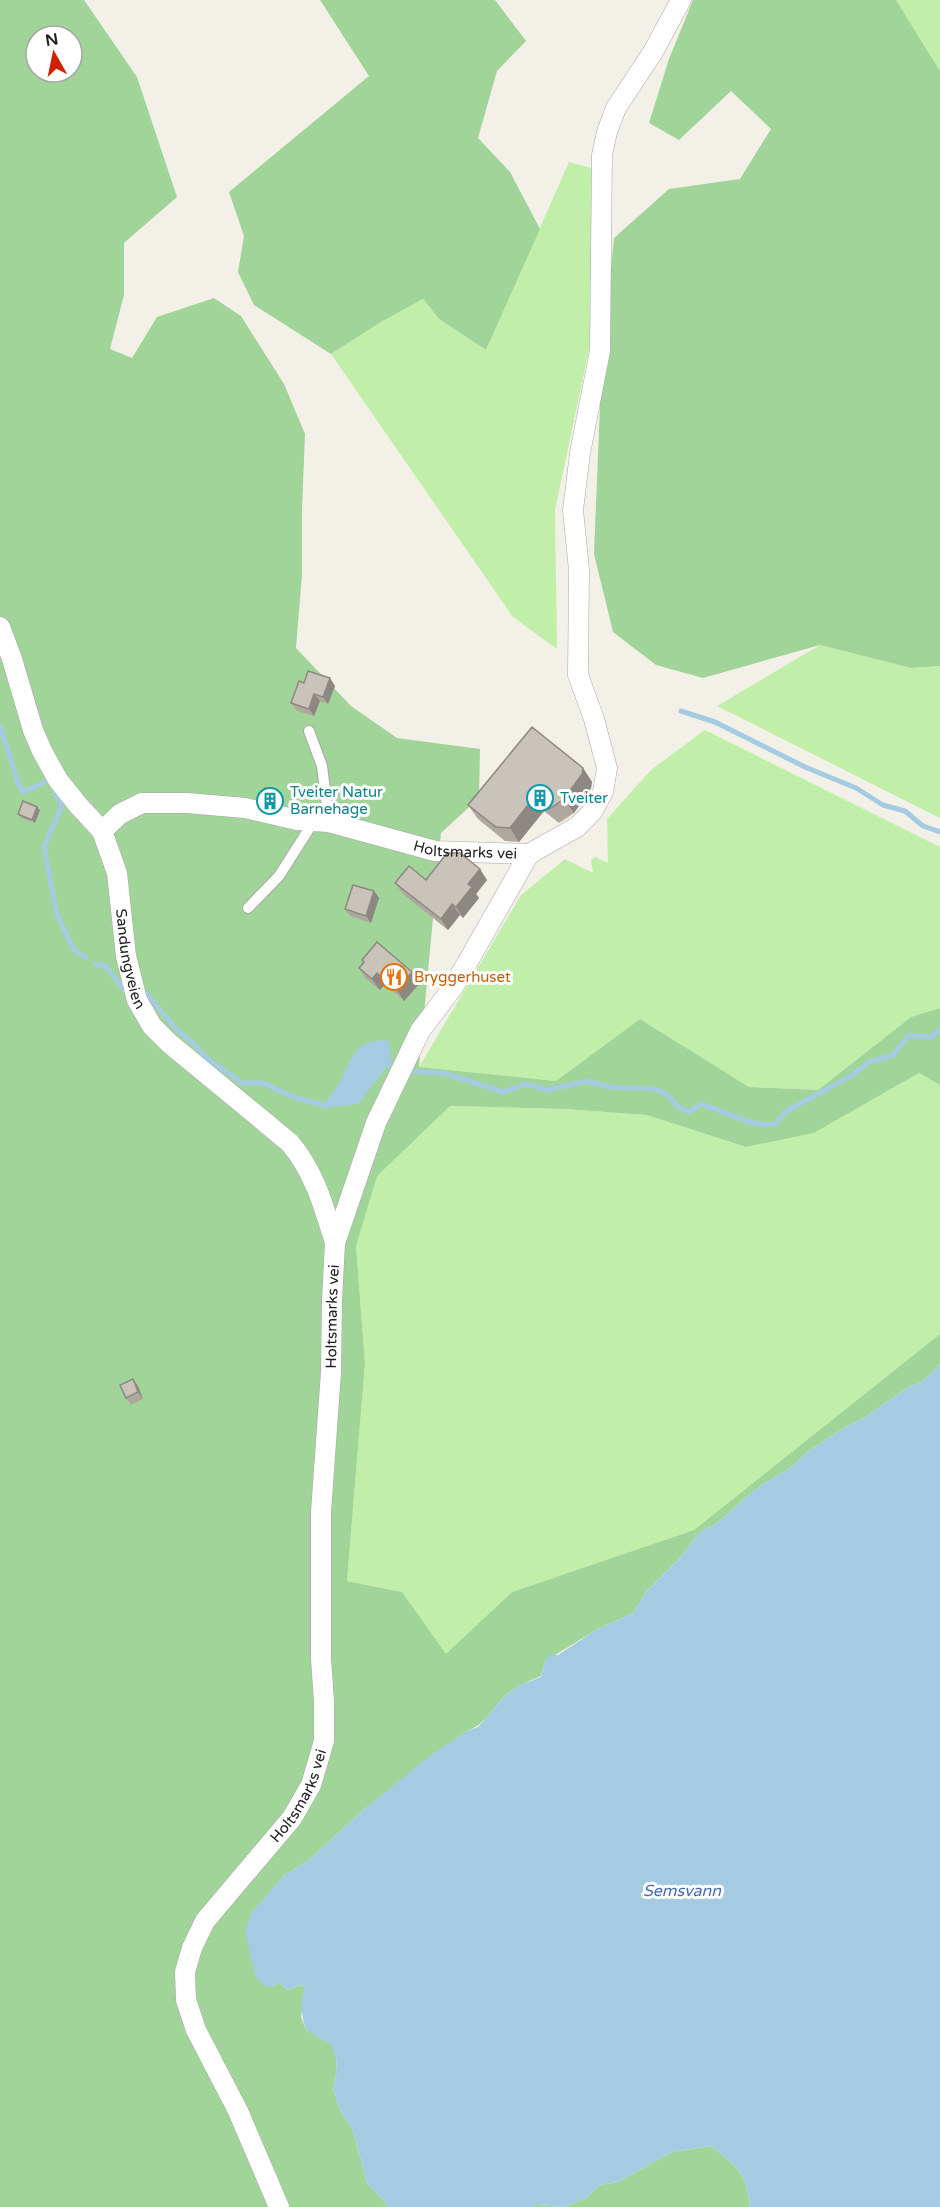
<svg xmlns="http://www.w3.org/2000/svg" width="940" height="2207" font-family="'Varela Round',sans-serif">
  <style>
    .grass { fill: #c1efa9 }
    .forest { fill: #a1d498; fill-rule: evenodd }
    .water { fill: #a4cbe2 }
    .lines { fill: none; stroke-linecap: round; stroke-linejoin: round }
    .stream { stroke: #a4cbe2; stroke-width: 5 }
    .service-casing { stroke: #a8a8a8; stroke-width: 12 }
    .minor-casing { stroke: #a8a8a8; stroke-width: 21 }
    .service { stroke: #fff; stroke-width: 10 }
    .minor { stroke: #fff; stroke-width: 20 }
    .wall { fill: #aea89f }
    .shaded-wall { fill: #8d8882 }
    .building { fill: #cac3b9; stroke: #8d8882; stroke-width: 1.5 }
    .labels { text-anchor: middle; stroke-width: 6; stroke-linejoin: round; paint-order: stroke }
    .culture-label { font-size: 15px; fill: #0d838f; stroke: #fff; text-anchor: start }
    .street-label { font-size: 15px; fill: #212121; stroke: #fff }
    .food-label { font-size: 15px; fill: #c56008; stroke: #fff; text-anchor: start }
    .water-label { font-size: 16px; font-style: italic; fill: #446db9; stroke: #fff }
  </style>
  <rect width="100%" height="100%" fill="#f2f0e7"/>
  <path class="grass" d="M896 0H940V71Z
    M569 162 595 169 591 340 555 510 557 649 513 617 331 354 381 322 423 299 439 319 486 350Z
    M820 645 911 668 940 666V818L717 706Z
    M705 730 940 847V1008L911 1017 818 1090 749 1087 640 1019 556 1081 419 1067 521 895 565 859 593 873 591 860 595 857 608 863 607 819 651 770Z
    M919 1073 940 1085V1334L694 1530 512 1592 446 1655 402 1592 347 1581 365 1363 356 1246 376 1176 449 1106 565 1109 647 1115 746 1147 814 1133Z"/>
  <path class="forest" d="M0 0H84L137 77 177 197 124 243V295L110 349 132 358 157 317 214 298 241 316 284 384 305 434 302 509V574L296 648 351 706 397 738 480 749 479 798 441 833 419 1067 556 1081 640 1019 749 1087 818 1090 911 1017 940 1008V1085L919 1073 814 1133 746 1147 647 1115 565 1109 450 1106 377 1176 356 1246 365 1363 347 1581 402 1592 446 1654 512 1592 694 1530 940 1334V1365L923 1381 908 1387 864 1418 842 1429 807 1452 793 1466 757 1488 717 1523 700 1532 680 1558 647 1591 633 1613 596 1630 545 1661 541 1676C527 1682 514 1687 503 1698 491 1711 484 1725 467 1731L363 1810 309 1860 283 1876 272 1987 279 1983 288 1990 300 1985 305 1987 301 2017 306 2030 331 2044 336 2057 337 2072 333 2088 340 2110 353 2131 367 2183 385 2202 387 2207H0ZM36 36H72V72H36Z
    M320 0H495L526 41 497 71 478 138 510 172 540 229 486 350 439 319 423 299 381 322 331 354 254 305 238 272 244 236 229 192 369 76Z
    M693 0H896L940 71V666L911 668 820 645 703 678 656 665 613 632 594 554 602 356 614 238 669 189 740 179 771 129 731 91 679 140 649 123 669 59Z
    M711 2146C737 2167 747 2172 750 2207H533L536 2205 565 2207 586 2198 600 2185 618 2182 672 2152Z"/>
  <path class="water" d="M387 1040 390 1045 391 1062 398 1064 392 1071 391 1067H387L358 1104 322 1108C325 1100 332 1095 336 1088 352 1064 350 1039 387 1040Z
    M940 1365V2207H750C747 2172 737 2167 711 2146L672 2152 618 2182 600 2185 586 2198 565 2207 536 2205 533 2207H387L385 2202 367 2183 353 2131 340 2110 333 2088 337 2072 336 2057 331 2045 306 2030C301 2015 300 2003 305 1987L300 1985 288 1990 279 1983 272 1987 265 1986 255 1976 245 1930 252 1912 283 1876 309 1860 363 1810 431 1755 467 1731 478 1727 504 1697 518 1686 541 1677 545 1661 551 1654 558 1655 596 1630 633 1613 647 1591 680 1558 700 1532 717 1523 757 1488 793 1466 807 1452 842 1429 864 1418 908 1387 923 1381Z"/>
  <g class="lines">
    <path class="stream" d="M681 711 715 722 805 767 856 788 883 805 905 811 923 826 940 832
      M0 726 18 783 23 792 45 782
      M54 792 62 805 44 847 57 915 74 950 86 958
      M95 964 106 966 124 990
      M145 992 178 1031 194 1044 204 1056 242 1083H263L293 1097 327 1106 329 1104
      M410 1071 444 1073 503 1092 526 1084 548 1090 587 1081 609 1087 655 1089 668 1095 678 1107 689 1112 701 1104C726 1111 751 1128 776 1124L785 1112 851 1076 869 1062 893 1055 909 1035 931 1037 940 1030"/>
    <defs>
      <path id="service" d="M309 731 322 766 329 822
        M248 908 279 876 314 821"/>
      <g id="minor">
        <path id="s1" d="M0 627 12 659 33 730 42 751 58 780 78 805 102 831 117 873 126 956 137 1000 152 1026 169 1043 290 1143C315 1173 324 1207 335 1243"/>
        <path id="s2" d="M102 831 120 814 142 803H187L245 808 297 820 329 822 435 851 529 854"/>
        <path d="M529 854 577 827 592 812 603 792 607 768 594 719 578 675 579 570 573 510 580 453 600 351 602 155 607 132 616 108 653 52 681 0"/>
        <path id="s3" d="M279 2207 238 2111 196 2030 186 2000 185 1972 192 1948 205 1921 292 1818 311 1785 324 1741V1702L321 1658V1512L331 1372 332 1300 335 1243 376 1123 420 1031 454 986 529 854"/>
      </g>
    </defs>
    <use href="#service" class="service-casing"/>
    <use href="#minor" class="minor-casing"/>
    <use href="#service" class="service"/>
    <use href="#minor" class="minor"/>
  </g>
  <path class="wall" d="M304 683 335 686 328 704 320 701 314 716 297 711 291 703Z
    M583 768 592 782 591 788 574 813 559 823 544 811 519 842 505 841 478 819 468 805Z
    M260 796 280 798 277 803 263 800Z
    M40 810 35 823 21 818 18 814Z
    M426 880H487L476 894 479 898 463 918 460 915 448 930 403 894 395 883Z
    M374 891 379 898 371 923 350 916 345 909Z
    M362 960 412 972 420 983 404 1001 385 984 380 990 366 979 359 968 363 963Z
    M138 1386 143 1399 131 1405 126 1398Z"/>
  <path class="shaded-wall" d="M330 678 335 686 328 704 323 697Z
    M314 694 320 701 314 716 309 709Z
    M583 768 592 782 591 788 574 813 564 799Z
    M277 794 280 798 277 803 274 799Z
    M534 797 544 811 519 842 510 828Z
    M37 807 40 810 35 823 32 820Z
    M480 869 487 880 476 894 479 898 463 918 456 907 468 884Z
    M374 891 379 898 371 923 366 916Z
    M452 904 460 915 448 930 441 919Z
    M412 972 420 983 404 1001 397 990Z
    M377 973 385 984 380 990 372 979Z
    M133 1379 138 1386 143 1399 138 1392Z"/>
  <path class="building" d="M308 671 330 678 323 697 314 694 309 709 291 703 299 681 304 683Z
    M532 727 583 768 582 774 564 799 549 809 534 797 510 828 496 827 468 805Z
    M265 788 277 794 274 799 260 796Z
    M23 801 37 807 32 820 18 814Z
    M447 853H460L480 869 468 884 472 887 456 907 452 904 441 919 395 883 409 866 426 880Z
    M353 885 374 891 366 916 345 909Z
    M377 942 412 972 397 990 377 973 372 979 359 968 364 962 362 960Z
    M133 1379 138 1392 126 1398 120 1385Z"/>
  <defs>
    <symbol id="building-ring" viewBox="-11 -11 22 22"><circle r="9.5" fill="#fff" stroke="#0f9aa8" stroke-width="1.5"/><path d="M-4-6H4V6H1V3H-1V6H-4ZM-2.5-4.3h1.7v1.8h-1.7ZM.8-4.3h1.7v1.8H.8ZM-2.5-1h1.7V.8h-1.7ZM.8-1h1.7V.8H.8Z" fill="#0f9aa8"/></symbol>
    <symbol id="restaurant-ring" viewBox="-11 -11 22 22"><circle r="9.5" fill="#fff" stroke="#e8710a" stroke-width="1.5"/><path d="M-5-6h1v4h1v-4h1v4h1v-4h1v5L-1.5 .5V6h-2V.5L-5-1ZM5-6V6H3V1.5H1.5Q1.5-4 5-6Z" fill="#e8710a"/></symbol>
  </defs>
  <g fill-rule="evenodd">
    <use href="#building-ring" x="525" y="783" width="30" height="30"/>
    <use href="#building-ring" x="255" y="786" width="30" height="30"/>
    <use href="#restaurant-ring" x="379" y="962" width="30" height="30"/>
  </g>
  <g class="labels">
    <g class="culture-label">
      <text x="290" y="797">Tveiter Natur<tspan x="290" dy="17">Barnehage</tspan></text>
      <text x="560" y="803">Tveiter</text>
    </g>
    <g class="street-label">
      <text dy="5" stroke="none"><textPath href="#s2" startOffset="378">Holtsmarks vei</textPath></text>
      <text dy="5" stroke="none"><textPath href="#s1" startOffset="363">Sandungveien</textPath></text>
      <text dy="5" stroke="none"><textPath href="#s3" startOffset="954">Holtsmarks vei</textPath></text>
      <text dy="5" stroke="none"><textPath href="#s3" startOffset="468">Holtsmarks vei</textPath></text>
    </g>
    <g class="food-label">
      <text x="414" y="982">Bryggerhuset</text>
    </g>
    <g class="water-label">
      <text x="682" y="1896">Semsvann</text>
    </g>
  </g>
  <g transform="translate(54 54) rotate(351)"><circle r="28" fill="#ffffff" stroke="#a6a6a6" stroke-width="1.5"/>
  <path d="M0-4.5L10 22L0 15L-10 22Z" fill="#d12000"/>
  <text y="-9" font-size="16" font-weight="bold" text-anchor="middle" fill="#212121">N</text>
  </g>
</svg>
